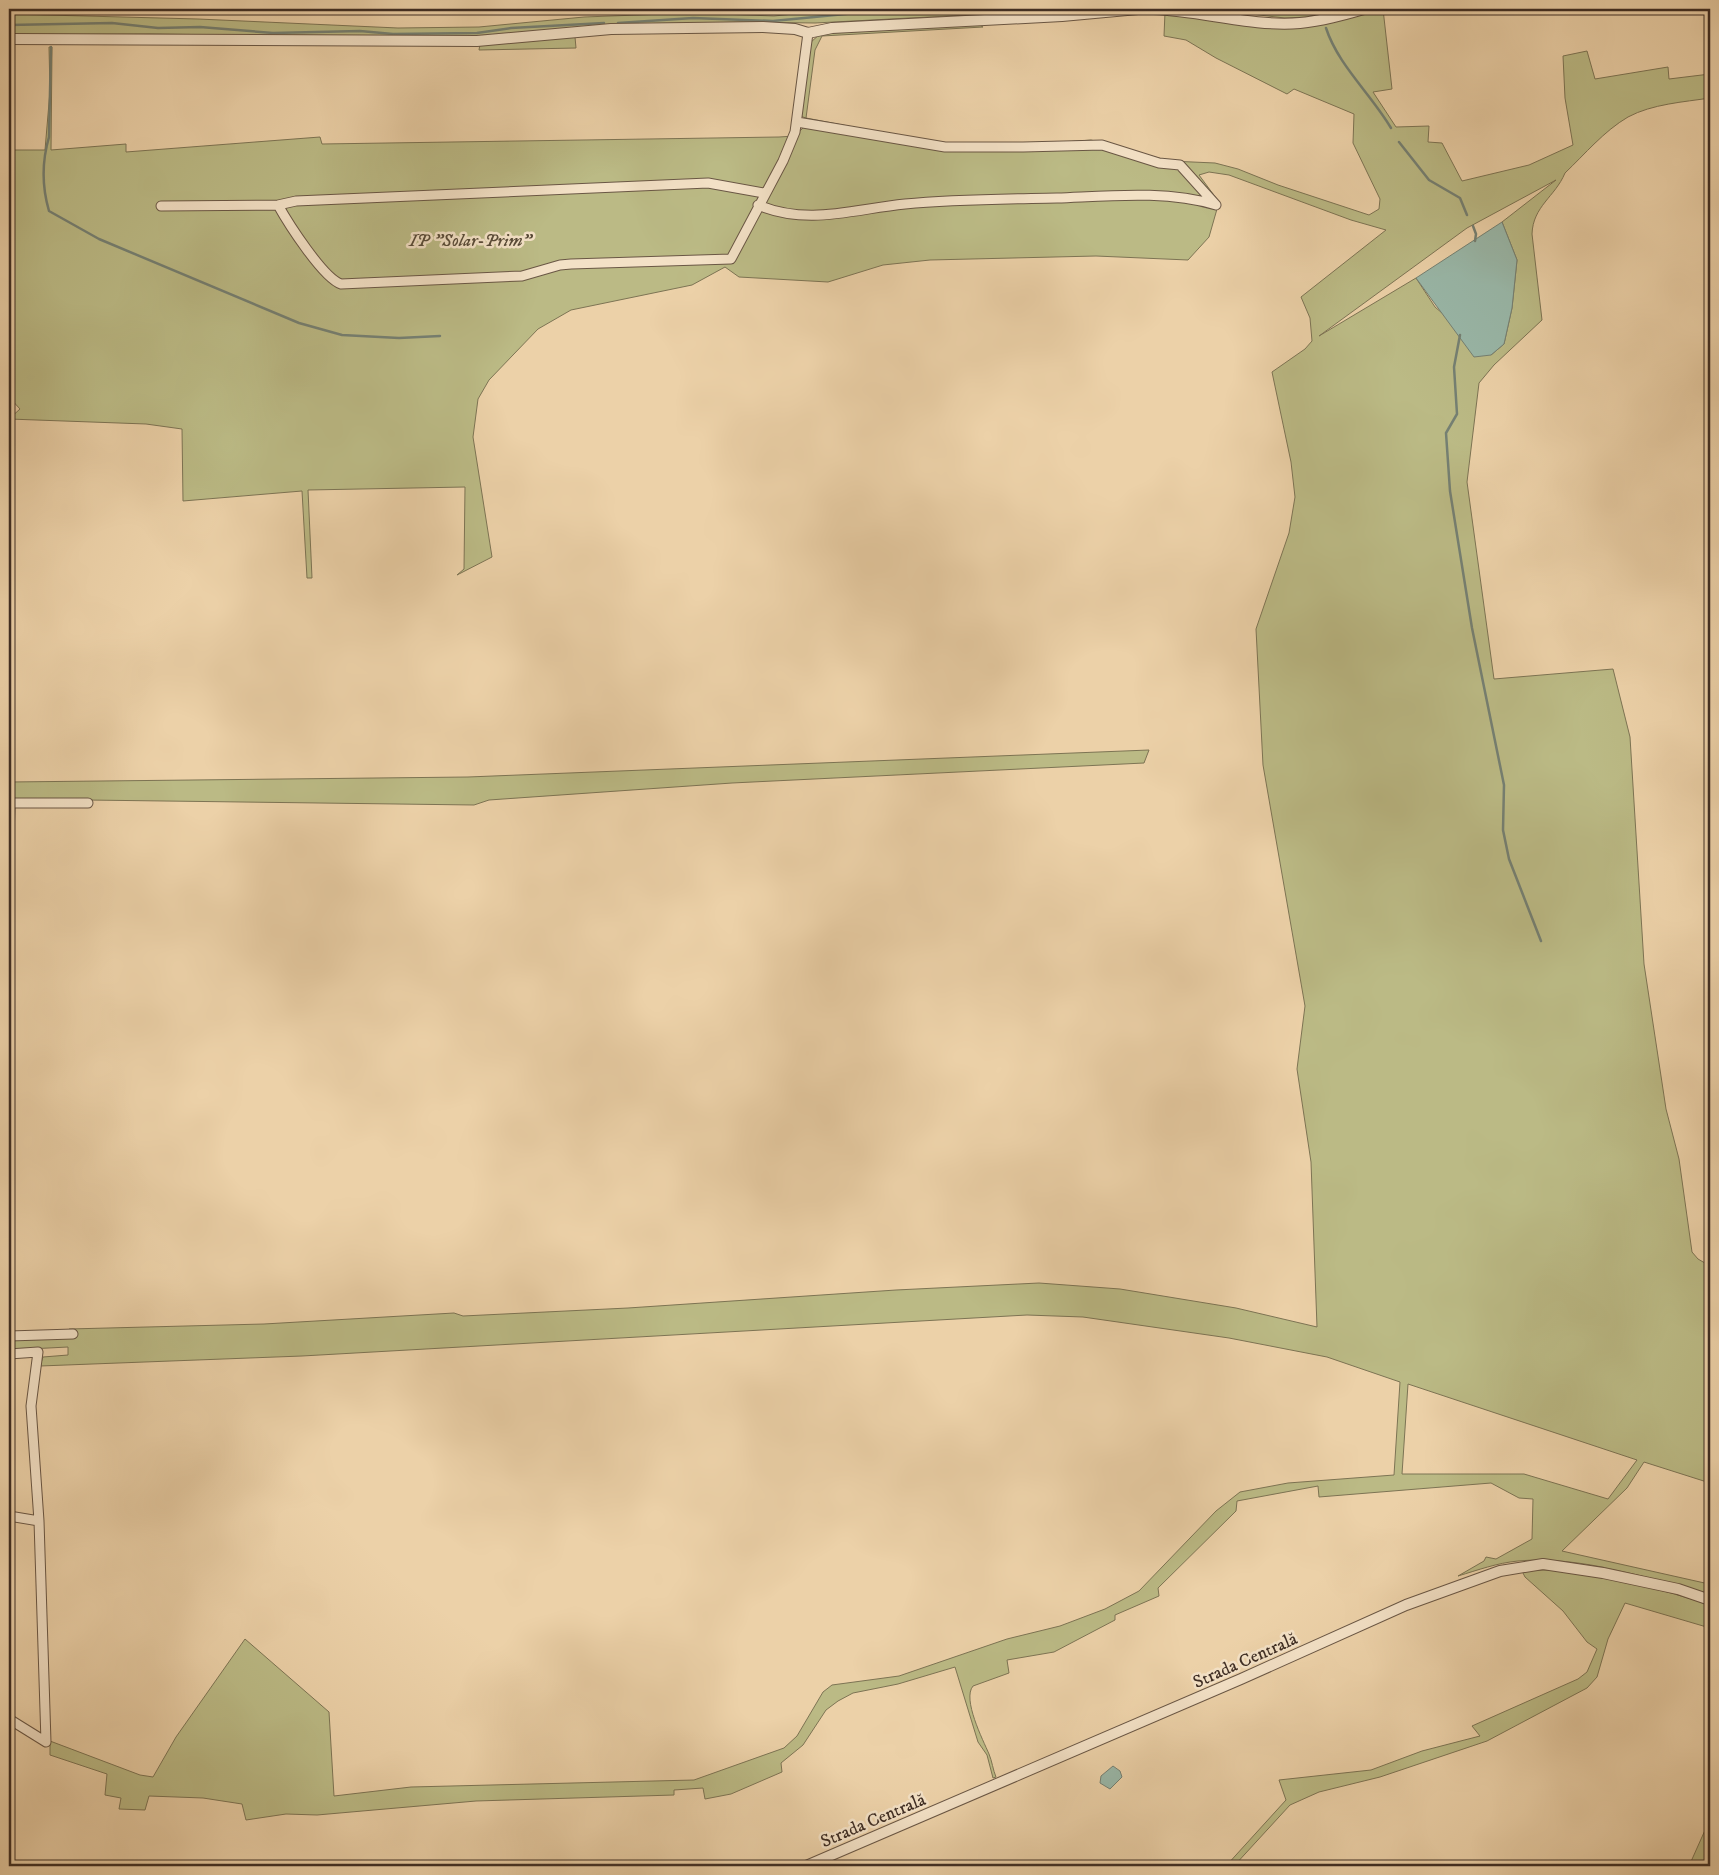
<svg xmlns="http://www.w3.org/2000/svg" width="1719" height="1875" font-family="'IM FELL DW Pica',serif">
  <style>
    .green { fill: #bbba85; stroke: #7d7454; fill-rule: evenodd }
    .water { fill: #99b7a8; stroke: #758073 }
    .lines { fill: none; stroke-linecap: round; stroke-linejoin: round }
    .stream { stroke: #758073; stroke-width: 2.5 }
    .minor-casing { stroke: #6a5745; stroke-width: 11 }
    .tertiary-casing { stroke: #6a5745; stroke-width: 12 }
    .minor { stroke: #f3e1c6; stroke-width: 9 }
    .tertiary { stroke: #f3e1c6; stroke-width: 10 }
    .labels { text-anchor: middle; stroke-width: 5; stroke-linejoin: round; paint-order: stroke }
    .park-label { font-size: 18px; font-style: italic; fill: #584a37; stroke: #f3e1c6 }
    .street-label { font-size: 18px; fill: #3f2e24; stroke: #f3e1c6 }
  </style>
  <rect width="100%" height="100%" fill="#ecd1a8"/>
  <filter id="stains"><feTurbulence type="fractalNoise" baseFrequency=".004" numOctaves="4"/><feColorMatrix values="0 0 0 0 .2 0 0 0 0 .09 0 0 0 0 .02 0 0 0 .5 -.17"/></filter>
  <radialGradient id="worn" r=".72"><stop offset=".6" stop-color="#630" stop-opacity="0"/><stop offset="1" stop-color="#630" stop-opacity=".3"/></radialGradient>
  <path class="green" d="M842 9H1081L815 23 741 22 600 26 503 35 394 37 150 34 9 35V14L198 19 398 28 479 27 584 17 692 13 774 16Z
    M1208 9H1343L1306 17 1285 18Z
    M1378 9H1383L1392 89 1373 92 1396 127 1429 126 1428 142 1442 143 1462 181 1529 165 1573 145 1565 98 1563 56 1587 51 1595 79 1668 67 1669 79 1710 74V98C1684 102 1652 104 1628 117 1604 131 1585 154 1565 173 1555 197 1533 206 1532 234L1542 320 1494 365 1479 383 1467 482 1494 679 1613 669 1630 737 1644 964 1666 1109 1679 1159 1692 1252 1698 1259 1710 1266V1483L1644 1462 1627 1488 1562 1551 1709 1584 1710 1595C1652 1579 1579 1555 1518 1561 1497 1563 1478 1570 1458 1576L1484 1561 1486 1557 1496 1559 1532 1539 1533 1499 1519 1498 1491 1483 1319 1497 1318 1486 1237 1501 1236 1511 1158 1588 1159 1596 1115 1615V1620L1054 1652 1007 1660 1009 1673 973 1686C962 1699 983 1740 989 1754 992 1761 993 1770 996 1777L993 1778 987 1755 978 1742 955 1667 898 1684 853 1693 838 1701 826 1710 803 1745 781 1763 782 1772 731 1794 705 1799 703 1788 674 1790V1795L476 1801 317 1815 286 1814 246 1820 242 1804 203 1798 149 1796 145 1810 119 1809 121 1798 105 1795 107 1774 50 1755V1741L140 1775 153 1777 176 1737 245 1639 329 1712 334 1796 411 1787 694 1780 784 1748 797 1736 823 1692 832 1685 899 1676 1007 1639 1060 1626 1105 1609 1139 1591 1216 1511 1240 1492 1288 1483 1394 1475 1400 1382 1327 1357 1229 1338 1083 1317 1027 1315 302 1356 40 1366 43 1357 68 1355V1347L9 1350V1339L69 1337V1329L264 1324 454 1313 463 1316 628 1308 896 1290 1039 1283 1120 1289 1236 1308 1317 1327 1311 1162 1297 1069 1305 1006 1263 765 1256 629 1289 533 1295 497 1291 462 1272 372 1305 349 1312 341 1310 318 1301 297 1386 230 1351 220 1229 175 1209 172 1199 175 1219 202 1209 237 1188 260 1096 256 930 260 883 265 828 282 739 277 725 267 692 285 571 310 538 329 489 380 478 399 473 437 492 557 457 575 464 569 465 487 308 490 312 578H307L302 491 183 501 182 429 146 424 9 419 20 409 9 397V150H45L50 91 49 47H52L51 150 126 144V152L320 137 322 144 779 137 795 136 804 127 806 118 800 116 810 43 821 33 978 24 983 27 822 36 815 50 806 118 942 144H1039L1091 140 1170 161 1215 163 1238 169 1278 185 1369 215 1379 209 1380 199 1353 143 1354 114 1294 89 1287 94 1216 58 1186 40 1164 36 1165 12 1332 22ZM1556 180 1502 222 1517 260 1512 308 1504 344 1491 355 1435 307 1416 278 1319 336 1467 228ZM1408 1384 1637 1460 1608 1499 1524 1474H1402Z
    M575 37 576 48 479 50 480 44Z
    M1149 750 1144 763 732 783 489 800 474 805 9 799V782L468 777Z
    M1545 1570C1595 1572 1662 1589 1710 1605V1628L1625 1603 1608 1639 1597 1677 1587 1688 1487 1741 1380 1777 1319 1792 1290 1805 1234 1866H1226L1286 1800 1279 1780 1371 1770 1422 1751 1480 1736 1472 1726 1578 1679 1587 1672 1597 1649 1587 1642 1563 1611 1525 1577 1522 1571Z
    M1710 1819V1855L1705 1866H1689Z"/>
  <path class="water" d="M1502 222 1517 260 1512 308 1504 344 1491 355 1474 357 1416 278Z
    M1113 1766 1120 1771 1122 1777 1110 1789 1100 1783 1101 1776Z"/>
  <g class="lines">
    <path class="stream" d="M956 9H969
      M1319 9 1320 13
      M618 23 693 18 773 21 897 9
      M9 25 112 23 158 28 200 27 273 33 360 31 393 34 477 33 511 28 604 23
      M1326 28C1338 65 1371 94 1391 128
      M51 47 49 137C42 161 42 187 49 211L99 239 299 323 342 335 399 338 440 336
      M1399 142 1429 180 1460 198 1467 215
      M1473 226 1476 234 1475 241
      M1460 335 1454 367 1457 414 1446 433 1450 491 1472 628 1504 785 1503 830 1509 859 1541 941"/>
    <defs>
      <path id="minor" d="M797 122 945 147H1023L1102 145 1159 163 1180 165 1216 205
        M278 205C288 223 323 278 341 284L522 276 560 265 571 264 731 259 783 161 795 132 808 33
        M758 205C808 226 854 209 905 204 955 199 1006 199 1057 198 1109 196 1166 190 1216 205
        M161 206 278 205 296 201 708 183 764 193
        M9 803H88
        M9 839 10 803
        M9 1336 73 1334
        M9 1354 38 1352 31 1406 39 1521 46 1742
        M9 1516 39 1521
        M9 1719 46 1742"/>
      <path id="tertiary" d="M1154 9C1203 11 1252 27 1300 23 1322 21 1343 15 1364 9
        M9 39 477 41 611 29 763 27 795 29 808 33 832 28 1062 16 1138 9
        M806 1866 1241 1679 1406 1605 1500 1571 1543 1564 1603 1573 1678 1589 1710 1600"/>
    </defs>
    <use href="#minor" class="minor-casing"/>
    <use href="#tertiary" class="tertiary-casing"/>
    <use href="#minor" class="minor"/>
    <use href="#tertiary" class="tertiary"/>
  </g>
  <g class="labels">
    <g class="park-label">
      <text x="470" y="246">IP "Solar-Prim"</text>
    </g>
    <g class="street-label">
      <text transform="translate(1245 1660) rotate(-24)" y="6">Strada Centrală</text>
      <text transform="translate(873 1820) rotate(-23)" y="6">Strada Centrală</text>
    </g>
  </g>
  <rect width="1719" height="1875" fill="none" stroke="#ecd1a8" stroke-width="30"/>
  <rect x="10" y="10" width="1699" height="1855" fill="none" stroke="#3f2e24" stroke-width="2.5"/>
  <rect x="15" y="15" width="1689" height="1845" fill="none" stroke="#3f2e24"/>
  <rect width="100%" height="100%" filter="url(#stains)"/>
  <rect width="100%" height="100%" fill="url(#worn)"/>
</svg>
